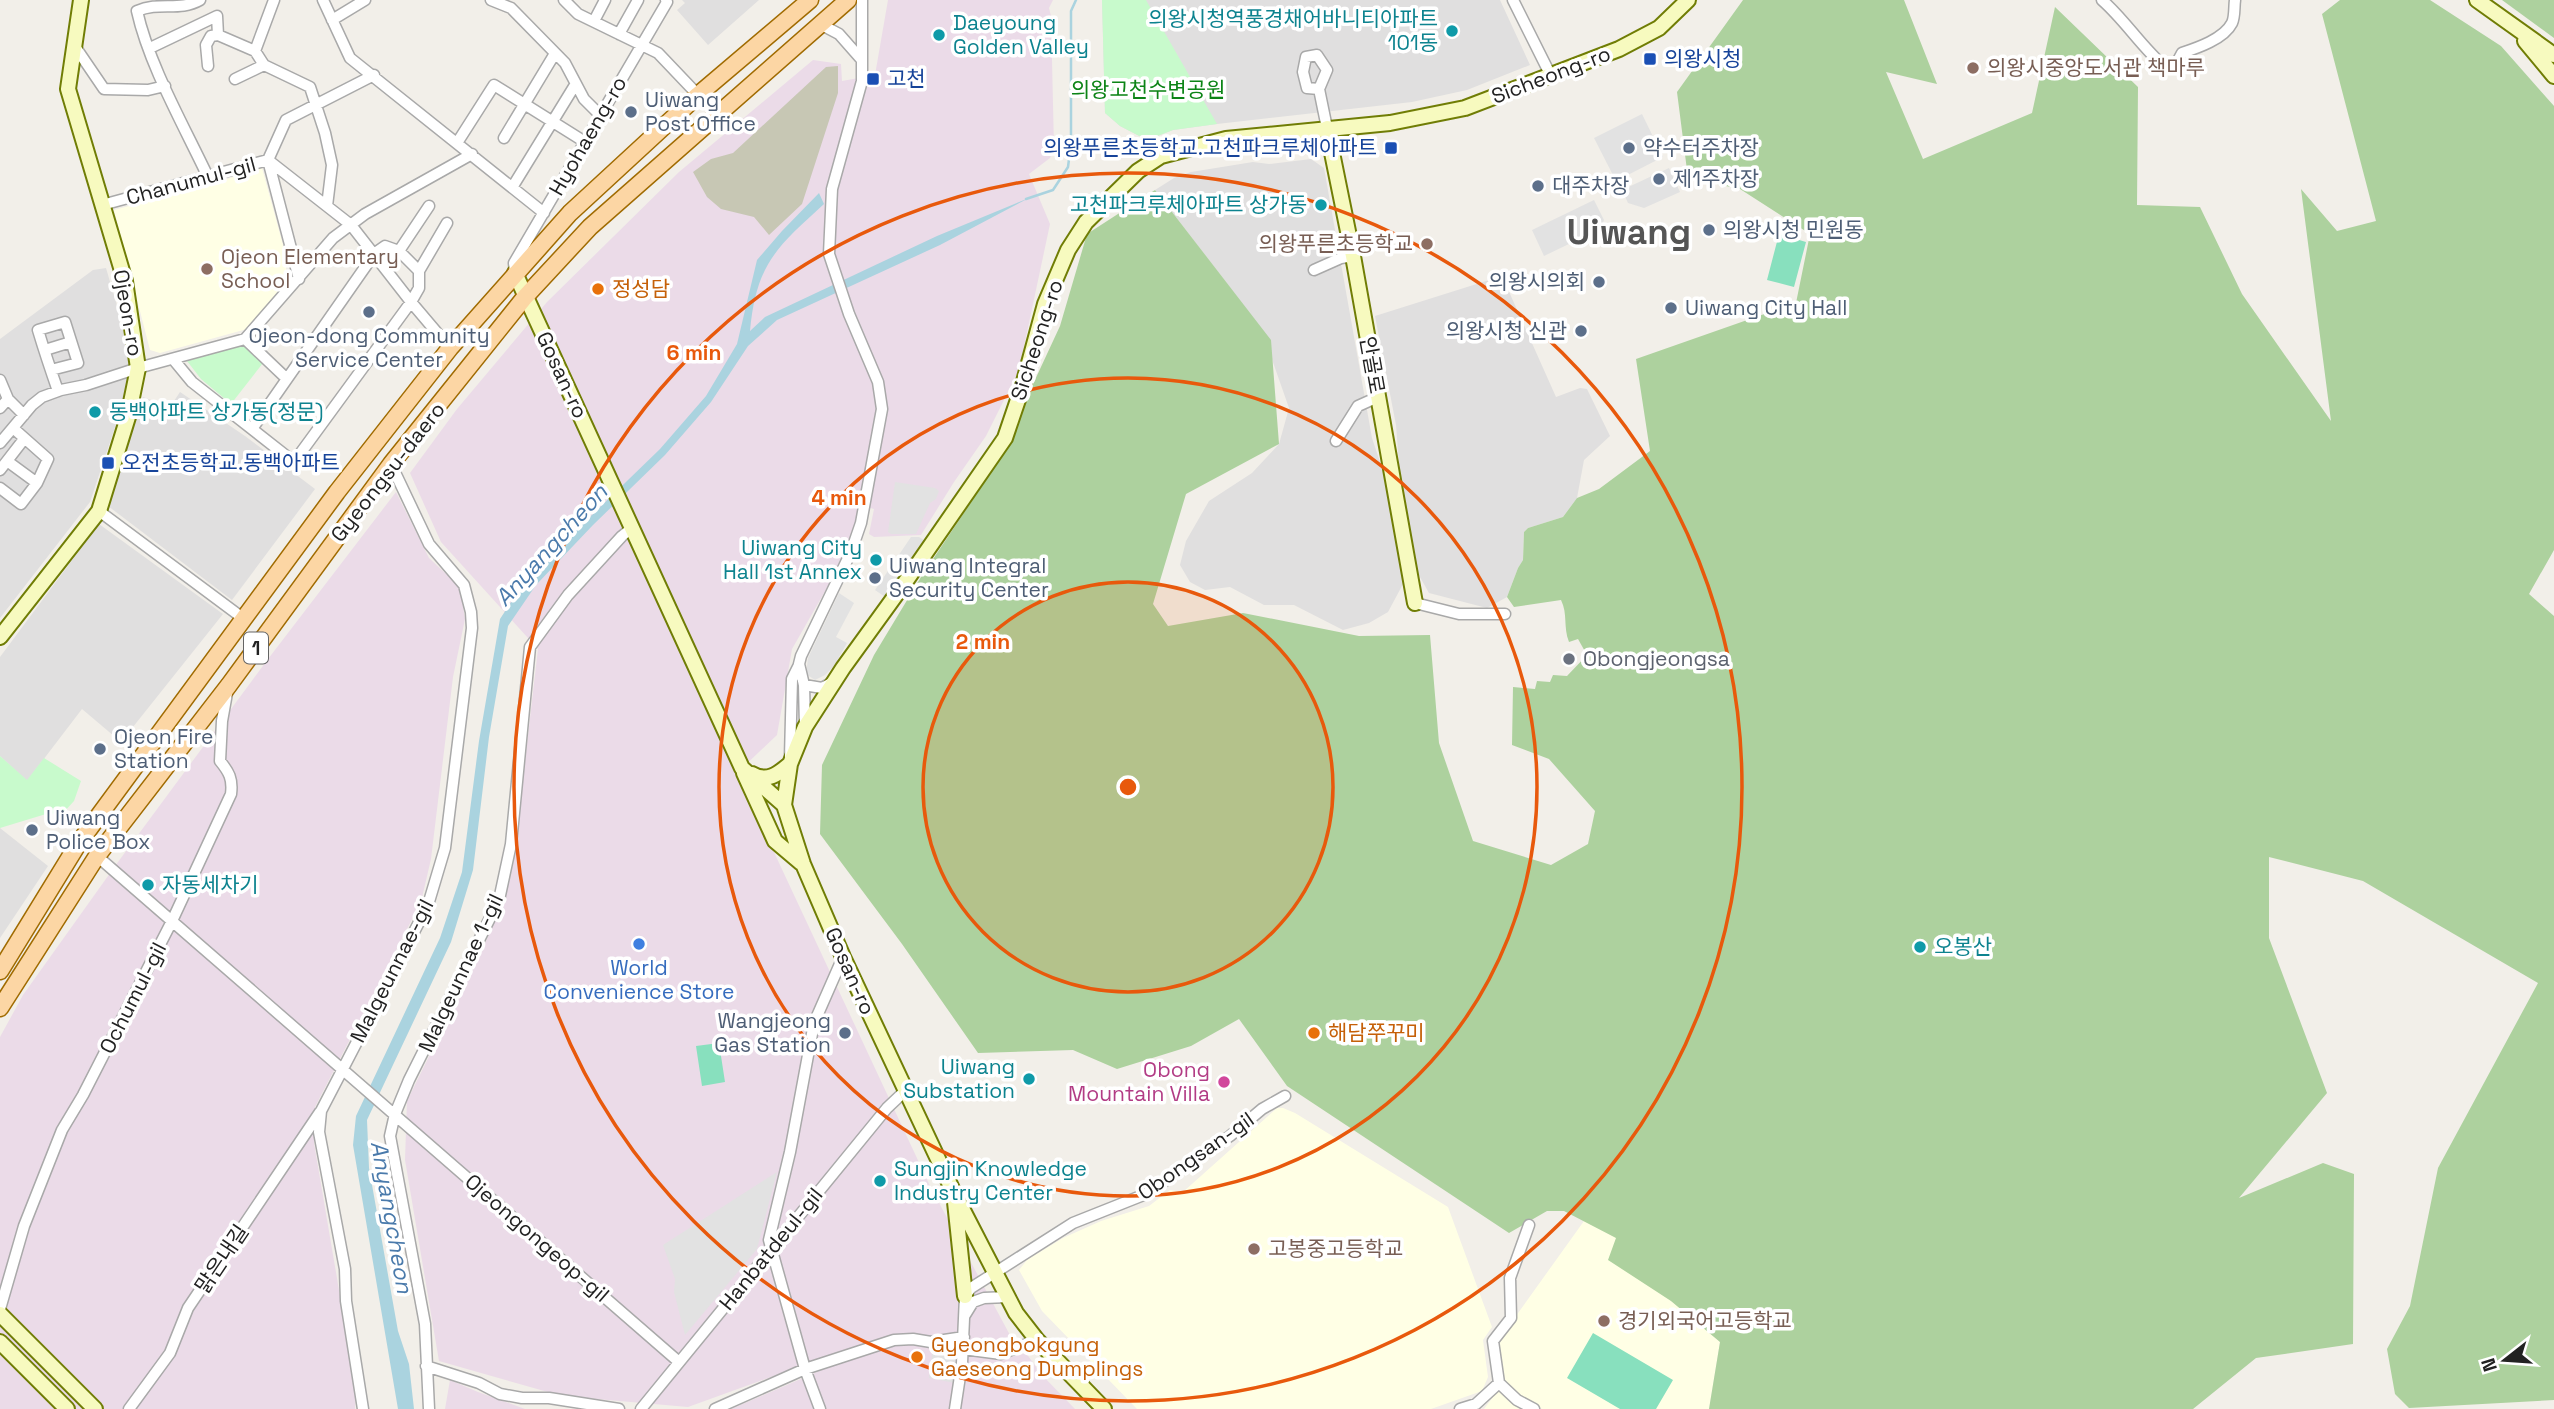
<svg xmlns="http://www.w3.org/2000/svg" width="2554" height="1409" font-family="'Space Grotesk','Noto Sans KR',sans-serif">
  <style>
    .residential { fill: #e0dfdf }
    .industrial { fill: #ebdbe8 }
    .education { fill: #ffffe5 }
    .construction { fill: #c7c7b4 }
    .forest { fill: #add19e }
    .park { fill: #c8facc }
    .pitch { fill: #88e0be }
    .parking { fill: #e2e2e2 }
    .water { fill: #aad3df }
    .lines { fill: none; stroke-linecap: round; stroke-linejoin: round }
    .stream { stroke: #aad3df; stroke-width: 2.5 }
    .street-casing { stroke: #a9a9a9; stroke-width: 13 }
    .secondary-casing { stroke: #707d05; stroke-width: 18 }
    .primary-casing { stroke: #a06b00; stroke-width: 19 }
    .street { stroke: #fff; stroke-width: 10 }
    .secondary { stroke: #f7fabf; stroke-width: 14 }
    .primary { stroke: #fcd6a4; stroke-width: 16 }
    .ring { fill: none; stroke: #e8590c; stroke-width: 3.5 }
    .culture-dot { fill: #0f9aa8; stroke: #fff; stroke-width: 2.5 }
    .transit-dot { fill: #1a4fb4; stroke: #fff; stroke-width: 2.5 }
    .education-dot { fill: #8d6e63; stroke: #fff; stroke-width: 2.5 }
    .service-dot { fill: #5c6f8a; stroke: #fff; stroke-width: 2.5 }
    .food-dot { fill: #e8710a; stroke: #fff; stroke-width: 2.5 }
    .worship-dot { fill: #6b7280; stroke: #fff; stroke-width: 2.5 }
    .shop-dot { fill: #3f7fe0; stroke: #fff; stroke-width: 2.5 }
    .hotel-dot { fill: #d1479c; stroke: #fff; stroke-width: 2.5 }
    .labels { text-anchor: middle; stroke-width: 7; stroke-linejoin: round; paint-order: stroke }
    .shield { fill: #fff; stroke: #646464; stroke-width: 2 }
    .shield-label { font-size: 19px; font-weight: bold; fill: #222 }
    .culture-label { font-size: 21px; fill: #0d838f; stroke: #fff; text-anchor: start }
    .transit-label { font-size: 21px; fill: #164399; stroke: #fff; text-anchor: start }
    .education-label { font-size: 21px; fill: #785e54; stroke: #fff; text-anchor: start }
    .street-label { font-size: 21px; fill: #222; stroke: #fff }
    .park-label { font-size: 21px; fill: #0c8416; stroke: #fff }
    .service-label { font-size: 21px; fill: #4e5e75; stroke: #fff; text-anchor: start }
    .food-label { font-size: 21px; fill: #c56008; stroke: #fff; text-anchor: start }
    .worship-label { font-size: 21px; fill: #5b616d; stroke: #fff; text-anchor: start }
    .shop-label { font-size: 21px; fill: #366cbe; stroke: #fff }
    .hotel-label { font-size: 21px; fill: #b23c85; stroke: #fff; text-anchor: end }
    .water-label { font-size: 23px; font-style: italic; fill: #4a7aab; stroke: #fff }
    .town-label { font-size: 35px; font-weight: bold; fill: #555; stroke: #fff }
    .centre { fill: #e8590c; stroke: #fff; stroke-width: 3.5 }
    .ring-label { font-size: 21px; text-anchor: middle; font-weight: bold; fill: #e8590c; stroke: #fff; stroke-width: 7; stroke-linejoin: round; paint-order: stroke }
  </style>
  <rect width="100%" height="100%" fill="#f2efe9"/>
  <path class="residential" d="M682 0H759L708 45 677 10 685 3Z
    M1102 0H1500L1530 65 1467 90 1412 102 1217 124 1173 130 1147 140 1120 126 1105 113Z
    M1311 159 1324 168 1372 438 1386 480 1403 571V584L1388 612 1369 623 1343 630 1294 605H1264L1230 587 1205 590 1190 582 1180 565 1186 541 1209 501 1252 473 1279 444 1289 408 1261 328 1155 190 1174 178 1191 172 1253 162 1269 164Z
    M106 268 132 357 128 388 90 502 0 618V339L93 270Z
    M1502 276 1556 397 1580 388 1587 389 1610 436 1584 460 1577 498 1563 517 1528 528 1524 532 1523 560 1518 568 1507 597 1487 608 1429 593 1416 570 1400 478 1396 425 1375 316Z
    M180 392 245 436 315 489 232 600 108 506 143 397 170 407Z
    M99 524 223 614 121 742 82 709 27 781 0 756V657Z
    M0 828 48 866 0 938Z"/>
  <path class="industrial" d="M888 0H1053L1049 8 1051 16 1054 148 1050 158 1029 174 1050 224 1019 370 986 436 954 482 921 535 874 537 869 534 874 509 860 505 853 534 828 586 792 649 777 735 737 773 930 1186 1011 1337 995 1342 892 1336 843 1351 688 1407 562 1396 439 1361 405 1160 407 1101 487 939 513 865 538 649 441 542 410 473 457 409 547 302 679 172 813 60 841 64 842 81 875 75Z
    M396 492 429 558 460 587 465 619 453 677 431 859 421 902 315 1107 314 1143 356 1390 355 1409H0V1037L23 995 118 862 265 663Z
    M905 1344 1002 1359 1026 1353 1042 1375 1075 1409H731L833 1365 894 1345Z
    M450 1380 478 1392 525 1409H445Z"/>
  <path class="education" d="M262 168 286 256V281L247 329 160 353 150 350 114 210 211 184Z
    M1277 1108H1283L1295 1113 1448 1207 1492 1327 1483 1340 1488 1377 1482 1391 1431 1409H1137L1042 1311 1019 1270 1027 1260 1063 1238 1101 1221 1149 1206 1170 1190 1183 1192Z
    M1584 1221 1617 1238 1671 1301 1720 1342 1709 1409H1542L1521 1396 1502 1378 1498 1341Z
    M1499 1389 1528 1409H1484Z"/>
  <path class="construction" d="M838 66V93L802 204 769 235 754 217 721 209 707 197 693 172 711 159 733 153 826 67Z"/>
  <path class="forest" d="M1743 0H1904L1937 84 1886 72 1923 159 2032 113 2055 7 2138 87 2137 205 2200 207 2242 294 2331 421 2301 189 2337 231 2376 221 2322 14 2340 0H2430L2501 46 2554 106V550L2529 594 2554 616V1400L2409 1408 2395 1394 2387 1349 2410 1306 2438 1168 2538 983 2363 881 2269 857V938L2327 1093 2239 1198 2323 1163 2354 1174 2353 1344 2256 1358 2193 1409H1709L1720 1342 1671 1301 1608 1260 1616 1238 1564 1211H1547L1509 1233 1287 1086 1239 1019 1191 1046 1117 1069 1073 1050 978 1053 902 944 820 834 822 765 874 655 921 577 994 468 1060 326 1087 234 1155 190 1271 340 1279 444 1186 494 1153 604 1168 626 1243 613 1359 636 1430 635 1439 743 1473 841 1551 865 1588 844 1595 811 1549 759 1512 745 1513 687 1535 689 1537 681 1550 682 1553 675 1567 676 1587 655 1578 639 1569 642C1563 627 1568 614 1561 600L1514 607 1507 597 1518 568 1523 560 1524 532 1528 528 1563 517 1577 498 1599 489 1650 451 1636 359 1796 303 1810 234 1740 189 1688 178 1677 92Z
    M2502 0H2554V38Z"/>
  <path class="park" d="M1102 0H1146L1217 124 1173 130 1147 140 1120 126 1105 113Z
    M245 344 263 363 231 404 201 379 187 361Z
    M0 756 27 780 44 758 81 781 74 801 63 813 46 814 0 828Z"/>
  <path class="pitch" d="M1779 234 1806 242 1794 287 1767 280Z
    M719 1043 725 1082 702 1086 696 1046Z
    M1593 1333 1673 1380 1656 1409H1620L1567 1378Z"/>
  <path class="parking" d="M1642 114 1663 157 1616 181 1594 138Z
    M1669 168 1680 192 1644 208 1628 203 1622 190Z
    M1594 200 1604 220 1600 229 1544 256 1532 230Z
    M895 482 935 488 939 491 936 499 930 503 916 534H891L888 532Z
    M911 537H919L927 542 888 599 875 590Z
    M839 593 854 603 836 637 847 643 834 666 825 675 815 680 806 674 808 658Z
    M777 1172 757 1249 685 1335 674 1292 675 1279 663 1245Z
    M933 1347 952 1349 957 1353 955 1383 929 1378Z"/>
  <path class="water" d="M819 193 824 204C777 247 756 264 750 331L765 317 937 236 1029 198 940 245 777 320 748 346 711 402 665 455 593 525 536 585 508 626 489 737 473 870 451 942 367 1120 369 1168 398 1331 409 1364 414 1409H398L353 1145 356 1116 440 938 462 872 479 741 500 619 527 578 660 449 706 396 737 344 757 260 782 231Z"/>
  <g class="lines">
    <path class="stream" d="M1026 199 1053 190 1068 167 1071 144V11L1076 0"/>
    <defs>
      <path id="street" d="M200 0C179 12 160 1 137 11 149 65 184 126 208 177
        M323 0 350 58 544 213
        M491 0 511 8 565 63 584 99 600 115
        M564 0 578 14 658 53 698 95
        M1513 0 1551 76
        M2102 0C2126 21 2142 48 2166 68L2175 66 2182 53C2197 48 2224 39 2232 23 2235 17 2234 7 2235 0
        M332 20 365 0
        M594 21 605 0
        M820 24 839 34 861 59
        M619 34 638 0
        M74 45 104 89 148 90 165 86
        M150 48 217 16 218 35 255 51 264 65 310 87 325 133 332 165 327 206
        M255 51 274 0
        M208 66 206 45 211 36 218 35
        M235 79 264 65
        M1319 89 1307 88 1303 72 1306 57 1317 55 1327 70 1319 89 1327 128
        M504 138 554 55
        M457 143 494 85 585 142
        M513 186 575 85
        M102 205 268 160 351 225 411 302 450 348
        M399 251 429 206
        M1314 270 1341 258 1353 256
        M419 271 447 223
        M515 273 514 263 667 2 666 0
        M299 279 268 160 286 120 374 75
        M245 339 287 379
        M45 350 71 342
        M173 359 192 382 294 462 411 302 419 288V271L399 251 385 246 375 253 252 429
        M51 370 78 363 65 322 38 330C44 350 51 371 58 391
        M0 380 8 399 24 415
        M0 408 8 399
        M1336 441 1358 406 1378 397
        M0 443 32 405 42 397 61 390 86 385 138 368 245 339 333 238 365 214 472 154
        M7 461 37 483
        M0 470 24 439
        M0 488 21 504 37 483 48 459 13 428
        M99 511 244 619
        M1415 603 1459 614H1505
        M804 685 822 688 831 683
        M805 727 804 685 799 664 801 656 851 552 861 523 882 409 878 382 849 314 829 254 832 189 862 81V0
        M790 757 792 679 799 665
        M97 856 679 1362
        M0 1309 24 1226 62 1130 83 1095 172 921 231 794C233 779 229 772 220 761L222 721 227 693
        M965 1315 973 1302 984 1298 1008 1297
        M963 1349 1001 1354 1037 1340
        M426 1366 479 1383 500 1394 522 1398H549L619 1409
        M1499 1383 1517 1400 1534 1409
        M129 1409 170 1353 188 1308 320 1112
        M363 1409 346 1301 345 1269 319 1132 321 1111 428 905 445 848 472 628 471 612 464 585 429 544 391 464
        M429 1409 425 1324 390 1136 395 1114 409 1080 499 900 511 844 530 647 568 595 622 536 633 527
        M641 1409 887 1108 905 1091
        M715 1409 805 1369 894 1340 913 1339 931 1342 964 1337
        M820 1409 805 1369 769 1240 790 1152 814 1023 843 957
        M955 1409 962 1363 965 1296 971 1288 1073 1223 1146 1194 1230 1136 1262 1109 1285 1096
        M1460 1409 1476 1404 1499 1383 1493 1341 1511 1318 1510 1278 1529 1225"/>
      <path id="secondary" d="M2477 0 2554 55
        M2525 41 2554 76
        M1327 128 1353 256 1415 603
        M515 273 742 768 784 805 803 864 843 957 954 1193 1016 1313 1037 1340 1104 1409
        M0 637 99 511 128 417 138 368 125 281 68 89 81 0
        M744 773 775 841 801 863
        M752 774C767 783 778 774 790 764
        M784 805 790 764 805 727 843 668 906 581 1005 438 1023 385 1045 304 1068 250 1086 222 1138 171 1161 156 1226 139 1390 123 1465 108 1619 49 1659 28 1688 0
        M955 1202 965 1296
        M0 1314 95 1409
        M0 1342 67 1409"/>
      <path id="primary" d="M0 971 78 844 337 492 450 348 570 213 698 95 810 0
        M0 1008 97 856 229 685 391 464 525 297 590 227 848 0"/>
    </defs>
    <use href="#street" class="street-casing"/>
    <use href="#secondary" class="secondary-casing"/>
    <use href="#primary" class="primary-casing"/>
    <use href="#street" class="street"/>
    <use href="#secondary" class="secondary"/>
    <use href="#primary" class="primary"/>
  </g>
  <circle cx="1128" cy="787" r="205" fill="#e8590c" fill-opacity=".12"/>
  <g class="ring">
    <circle cx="1128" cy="787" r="205"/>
    <circle cx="1128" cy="787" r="409"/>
    <circle cx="1128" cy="787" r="614"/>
  </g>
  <g class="culture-dot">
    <circle cx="1452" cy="31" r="7"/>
    <circle cx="939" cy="35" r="7"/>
    <circle cx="1321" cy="205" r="7"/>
    <circle cx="95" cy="412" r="7"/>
    <circle cx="876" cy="560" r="7"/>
    <circle cx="148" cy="885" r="7"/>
    <circle cx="1920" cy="947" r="7"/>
    <circle cx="1029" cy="1079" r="7"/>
    <circle cx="880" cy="1181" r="7"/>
  </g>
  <g class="transit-dot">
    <rect x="1643" y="52" width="14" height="14" rx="3.5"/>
    <rect x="866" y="72" width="14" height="14" rx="3.5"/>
    <rect x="1384" y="141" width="14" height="14" rx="3.5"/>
    <rect x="101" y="456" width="14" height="14" rx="3.5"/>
  </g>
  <g class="education-dot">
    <circle cx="1973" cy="68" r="7"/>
    <circle cx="1427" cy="244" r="7"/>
    <circle cx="207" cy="269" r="7"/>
    <circle cx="1254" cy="1249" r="7"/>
    <circle cx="1604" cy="1321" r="7"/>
  </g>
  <g class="service-dot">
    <circle cx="631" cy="112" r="7"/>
    <circle cx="1629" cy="148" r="7"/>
    <circle cx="1659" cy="179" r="7"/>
    <circle cx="1538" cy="186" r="7"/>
    <circle cx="1709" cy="230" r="7"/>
    <circle cx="1599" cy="282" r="7"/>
    <circle cx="1671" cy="308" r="7"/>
    <circle cx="369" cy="312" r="7"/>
    <circle cx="1581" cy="331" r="7"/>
    <circle cx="875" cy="578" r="7"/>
    <circle cx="100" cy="749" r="7"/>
    <circle cx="32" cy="830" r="7"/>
    <circle cx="845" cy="1033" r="7"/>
  </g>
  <g class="food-dot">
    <circle cx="598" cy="289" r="7"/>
    <circle cx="1314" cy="1033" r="7"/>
    <circle cx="917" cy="1357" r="7"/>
  </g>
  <circle class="worship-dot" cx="1569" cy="659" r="7"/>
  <circle class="shop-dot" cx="639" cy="944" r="7"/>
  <circle class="hotel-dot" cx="1224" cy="1082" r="7"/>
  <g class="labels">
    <rect class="shield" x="244" y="632.5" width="24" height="31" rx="5"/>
    <g class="shield-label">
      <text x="256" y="655">1</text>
    </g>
    <g class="culture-label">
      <text x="1438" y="26" text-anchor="end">의왕시청역풍경채어바니티아파트<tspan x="1438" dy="24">101동</tspan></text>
      <text x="953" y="30">Daeyoung<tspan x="953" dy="24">Golden Valley</tspan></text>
      <text x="1307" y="212" text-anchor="end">고천파크루체아파트 상가동</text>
      <text x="109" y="419">동백아파트 상가동(정문)</text>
      <text x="862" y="555" text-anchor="end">Uiwang City<tspan x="862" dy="24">Hall 1st Annex</tspan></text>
      <text x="162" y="892">자동세차기</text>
      <text x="1934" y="954">오봉산</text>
      <text x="1015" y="1074" text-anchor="end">Uiwang<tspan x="1015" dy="24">Substation</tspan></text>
      <text x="894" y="1176">Sungjin Knowledge<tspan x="894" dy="24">Industry Center</tspan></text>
    </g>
    <g class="transit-label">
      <text x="1664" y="66">의왕시청</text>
      <text x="887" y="86">고천</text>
      <text x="1377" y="155" text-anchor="end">의왕푸른초등학교.고천파크루체아파트</text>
      <text x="122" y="470">오전초등학교.동백아파트</text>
    </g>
    <g class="education-label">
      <text x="1987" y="75">의왕시중앙도서관 책마루</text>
      <text x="1413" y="251" text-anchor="end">의왕푸른초등학교</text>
      <text x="221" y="264">Ojeon Elementary<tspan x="221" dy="24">School</tspan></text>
      <text x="1268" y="1256">고봉중고등학교</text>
      <text x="1618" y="1328">경기외국어고등학교</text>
    </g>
    <g class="street-label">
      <text transform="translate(1551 75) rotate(-21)" y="7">Sicheong-ro</text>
      <text transform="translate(588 136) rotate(-60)" y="7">Hyohaeng-ro</text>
      <text transform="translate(191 181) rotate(-15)" y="7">Chanumul-gil</text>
      <text transform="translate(128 313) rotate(80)" y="7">Ojeon-ro</text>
      <text transform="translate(1037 340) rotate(-72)" y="7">Sicheong-ro</text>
      <text transform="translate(1372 365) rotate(80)" y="7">안골로</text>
      <text transform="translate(562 375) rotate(65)" y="7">Gosan-ro</text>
      <text transform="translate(388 472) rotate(-52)" y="7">Gyeongsu-daero</text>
      <text transform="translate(392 971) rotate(-63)" y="7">Malgeunnae-gil</text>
      <text transform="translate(850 971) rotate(66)" y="7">Gosan-ro</text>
      <text transform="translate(461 973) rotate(-65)" y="7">Malgeunnae 1-gil</text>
      <text transform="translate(133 998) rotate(-63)" y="7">Ochumul-gil</text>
      <text transform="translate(1196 1156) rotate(-35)" y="7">Obongsan-gil</text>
      <text transform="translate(537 1238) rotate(41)" y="7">Ojeongongeop-gil</text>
      <text transform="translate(771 1249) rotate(-51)" y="7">Hanbatdeul-gil</text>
      <text transform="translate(222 1259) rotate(-56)" y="7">맑은내길</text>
    </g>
    <g class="park-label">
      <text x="1148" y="97">의왕고천수변공원</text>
    </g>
    <g class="service-label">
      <text x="645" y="107">Uiwang<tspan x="645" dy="24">Post Office</tspan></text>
      <text x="1643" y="155">약수터주차장</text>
      <text x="1673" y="186">제1주차장</text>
      <text x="1552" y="193">대주차장</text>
      <text x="1723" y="237">의왕시청 민원동</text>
      <text x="1585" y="289" text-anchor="end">의왕시의회</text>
      <text x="1685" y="315">Uiwang City Hall</text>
      <text x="1567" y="338" text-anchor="end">의왕시청 신관</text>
      <text x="369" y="343" text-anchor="middle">Ojeon-dong Community<tspan x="369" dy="24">Service Center</tspan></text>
      <text x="889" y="573">Uiwang Integral<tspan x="889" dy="24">Security Center</tspan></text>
      <text x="114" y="744">Ojeon Fire<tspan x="114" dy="24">Station</tspan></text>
      <text x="46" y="825">Uiwang<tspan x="46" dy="24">Police Box</tspan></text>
      <text x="831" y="1028" text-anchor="end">Wangjeong<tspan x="831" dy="24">Gas Station</tspan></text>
    </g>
    <g class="food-label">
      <text x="612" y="296">정성담</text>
      <text x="1328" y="1040">해담쭈꾸미</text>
      <text x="931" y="1352">Gyeongbokgung<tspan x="931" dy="24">Gaeseong Dumplings</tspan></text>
    </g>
    <g class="worship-label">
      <text x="1583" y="666">Obongjeongsa</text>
    </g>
    <g class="shop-label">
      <text x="639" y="975">World<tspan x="639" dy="24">Convenience Store</tspan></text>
    </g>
    <g class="hotel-label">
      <text x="1210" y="1077">Obong<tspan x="1210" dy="24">Mountain Villa</tspan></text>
    </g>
    <g class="water-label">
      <text transform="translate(551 545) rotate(-48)" y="8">Anyangcheon</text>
      <text transform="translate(392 1217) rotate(80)" y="8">Anyangcheon</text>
    </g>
    <g class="town-label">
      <text x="1629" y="244">Uiwang</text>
    </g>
  </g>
  <circle cx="1128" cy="787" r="10" class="centre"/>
  <g class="ring-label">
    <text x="694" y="360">6 min</text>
    <text x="839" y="505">4 min</text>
    <text x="983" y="649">2 min</text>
  </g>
  <g transform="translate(2505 1360) rotate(253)" stroke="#ffffff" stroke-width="5" paint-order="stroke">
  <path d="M0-5L12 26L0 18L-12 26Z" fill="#222222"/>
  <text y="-10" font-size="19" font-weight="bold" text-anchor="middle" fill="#222222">N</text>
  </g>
</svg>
